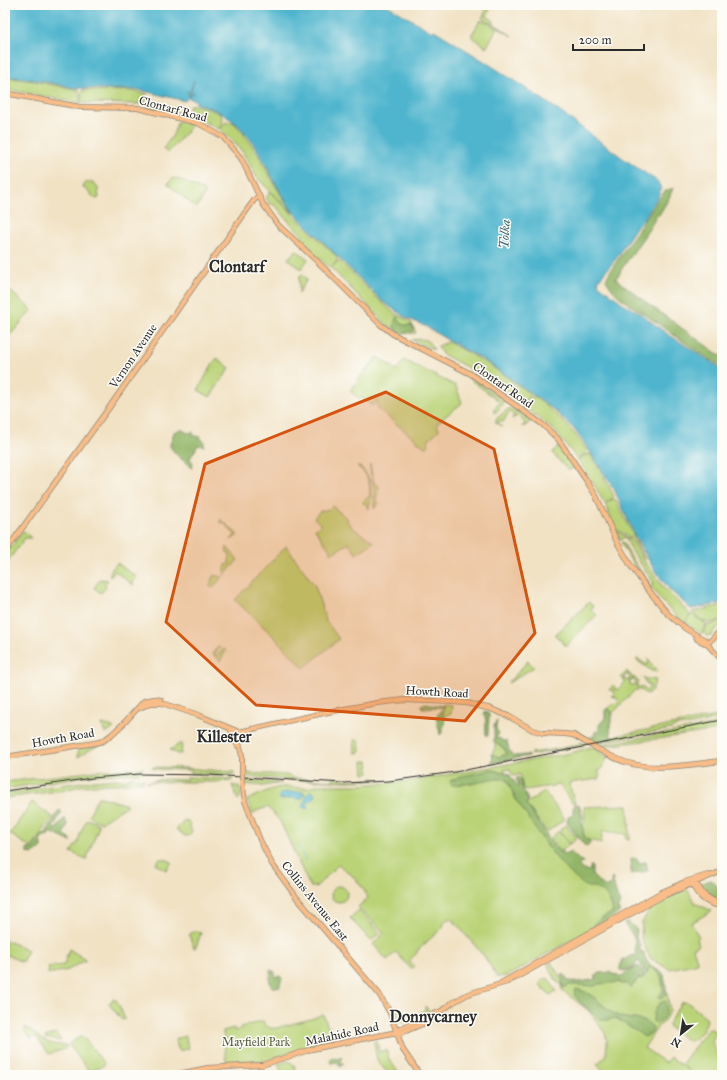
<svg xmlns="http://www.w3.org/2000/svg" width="727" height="1080" font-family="'IM FELL Great Primer',serif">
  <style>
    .green { fill: #bad377; stroke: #727f51 }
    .forest { fill: #93b568; stroke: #5f704a }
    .water { fill: #4fb5ce; stroke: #3d707c }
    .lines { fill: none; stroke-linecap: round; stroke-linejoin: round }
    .stream { stroke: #4fb5ce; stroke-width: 1 }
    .major-casing { stroke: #8e8678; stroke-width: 6 }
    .major { stroke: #f8bd88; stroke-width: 4.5 }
    .rail { stroke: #2b2b2b; stroke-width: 1 }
    .major-bridge-casing { stroke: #8e8678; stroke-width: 6; stroke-linecap: butt }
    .major-bridge { stroke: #f8bd88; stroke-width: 4.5 }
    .marked { fill: #d5540f; fill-opacity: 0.2; stroke: #d5540f; stroke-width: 3; stroke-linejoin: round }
    .labels { text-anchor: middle; stroke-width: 3; stroke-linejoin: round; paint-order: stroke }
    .street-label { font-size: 12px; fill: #2b2b2b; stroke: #fdfcf7 }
    .park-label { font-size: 12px; fill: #565d42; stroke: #fdfcf7 }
    .water-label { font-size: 13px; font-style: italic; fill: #39626c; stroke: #fdfcf7 }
    .district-label { font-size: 16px; font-weight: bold; fill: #2b2b2b; stroke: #fdfcf7 }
  </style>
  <rect width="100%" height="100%" fill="#fdfcf7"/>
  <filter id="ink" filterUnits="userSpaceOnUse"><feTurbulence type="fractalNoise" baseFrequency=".025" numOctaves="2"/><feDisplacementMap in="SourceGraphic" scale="8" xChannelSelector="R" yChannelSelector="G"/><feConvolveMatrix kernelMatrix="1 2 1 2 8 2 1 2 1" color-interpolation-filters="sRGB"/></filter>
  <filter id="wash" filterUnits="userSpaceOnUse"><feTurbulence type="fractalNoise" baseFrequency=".012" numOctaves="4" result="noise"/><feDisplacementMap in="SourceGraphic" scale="16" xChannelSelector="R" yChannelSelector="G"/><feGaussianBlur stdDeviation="0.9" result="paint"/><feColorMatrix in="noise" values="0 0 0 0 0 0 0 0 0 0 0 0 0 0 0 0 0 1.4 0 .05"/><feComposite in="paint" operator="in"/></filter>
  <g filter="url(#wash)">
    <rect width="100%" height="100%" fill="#f1e2c4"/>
    <path class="green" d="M489 5H492L487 16 488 17 493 20 492 22 512 36 482 18Z
      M480 21C486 20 492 25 496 29L487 47 484 46V45L472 37V34Z
      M5 77 34 81 79 90 80 93V103L5 89Z
      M83 90 133 91 147 94 145 103 140 104 81 103 82 93Z
      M147 104 177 112V115L147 107Z
      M189 105C200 104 211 110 221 114L223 123 219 129 186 113 190 107Z
      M178 121 192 125 168 153 163 149 173 135Z
      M226 122H233C260 148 271 184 293 213L257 178 248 161 241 150 232 140 220 130Z
      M176 178 204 191 205 194 197 207H195L169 185 168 183 172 179Z
      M93 182 98 188 99 198 96 199 83 187 85 183Z
      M270 192 337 257V261L330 268 304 244 302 235 290 223 276 206 269 203 266 198Z
      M296 250 308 259 301 269 288 259Z
      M340 261 378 299 393 312 411 322 416 333 402 334 386 324 331 268 337 262Z
      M302 275 307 279 299 293V278Z
      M10 291 32 310 11 334 5 336V298Z
      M420 339 427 340 434 350 412 340Z
      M448 342 488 364 529 393V396L522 405 474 371 442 354 438 346Z
      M377 357 397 370 404 360 456 386 462 403 437 423 439 430 428 440 429 445 426 448 379 410 377 406V400L372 406 361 397 360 399 350 391 362 375Z
      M217 358 230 368 210 397 198 390 213 363Z
      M474 379 503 400V405L495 413 494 411V408L501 402H499L493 396V395H491L472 381Z
      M533 396C554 411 572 428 587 450L586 453 577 459 554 430 523 406 530 397Z
      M513 408 529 419 530 421 527 425 522 427 525 423 521 419 522 418 517 415 515 418 513 417 512 419 514 414 509 412 503 422 500 420 498 423 502 426 496 423V419L508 409Z
      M559 446 574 466 573 469H567L553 454V452Z
      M587 454H590L604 477 614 496 613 498 604 503 595 486 578 460Z
      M370 464 374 483 380 487 376 492 378 493 376 499 379 502 374 509V490L370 470Z
      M357 466C373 471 372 496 369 509L365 503 364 504 363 502 370 495C370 480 368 476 357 466Z
      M613 499 616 500 645 559 634 540 616 529 605 504Z
      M332 506 348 519 347 521 354 529 374 542 356 554 349 543 332 553 315 529 321 525 314 518 320 511 330 509Z
      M221 519 238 535 231 540 235 535 224 523 220 522Z
      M615 530 633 542 642 558 663 587 688 612 690 615 691 614 705 623 706 625 701 634 685 622 690 615 685 622 683 621C670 611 660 599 650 586L654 583 632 551 625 537 620 540Z
      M23 531 22 534 24 531 31 538H25L5 565V555Z
      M621 542H623L631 557 649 583 648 584 630 559Z
      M286 546 315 586 326 621 339 639 304 668 270 633 235 600Z
      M227 547 238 560 225 574 228 577 224 574 226 565 229 564V561L230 555 226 551Z
      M117 563 137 577 133 582V585L115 571 110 577 109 576 112 569Z
      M214 575 220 577 223 576 213 588 209 585 212 582 211 580Z
      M100 579 108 580 105 584 106 588 101 593 94 588Z
      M589 602 593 606 591 609 597 615 566 646 555 635Z
      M722 605V619C707 626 703 622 692 612Z
      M722 620V624L713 632 712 635 706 636 703 633 707 625 713 624Z
      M722 634V653L716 640Z
      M218 647 220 648 215 654 216 656 224 649 226 651 220 661 212 653Z
      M646 658C651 661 652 667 657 670V672L652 671 636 660 638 659 647 665 649 661Z
      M528 661 534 667 508 683Z
      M627 671 628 672 627 675H625L624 680H629L630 676 627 675 629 673 633 677V680H630V685H635L636 681 633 680 634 677 639 682 636 687H642L647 691 650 686 645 682 643 677 649 681 650 679 656 680C652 687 651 700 641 690H635L613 713 608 708 614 703 616 705 619 701 616 697 611 696H614V690H609L613 685 617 690 625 682 621 677Z
      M443 704 452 705 451 714 442 716Z
      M718 714H722V718L691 725 677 726 671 729 611 740V737L717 716Z
      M722 723V729L711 731 600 747V745Z
      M102 724 113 727 114 728 105 734Z
      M354 740H359L360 752 355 753Z
      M581 742 585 745 531 755V753C542 751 553 750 564 748 569 747 571 746 577 746Z
      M181 743 182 744 181 754H177L170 750Z
      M495 743 503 747 507 754 499 757 492 754 495 748Z
      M98 746 89 750 78 757V748Z
      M591 747 608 757 600 771H598L600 776 598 779 569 783 575 804C567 801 566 790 559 785L525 790 523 788 520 774 515 776 512 774 510 769 504 770 514 788 546 840 563 860 605 892 620 911 590 930 507 976 497 977 484 956 451 918 445 921 443 927 417 951V953L409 961 414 967 411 969 396 952 387 960 373 944 381 936 383 932 358 907 368 898C363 886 351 872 339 866V864L316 887H310L280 821 268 807 256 811 253 815 247 800C259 795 270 788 283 787 293 786 307 791 316 785H358L412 781 571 753Z
      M363 761H368L369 773 364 774Z
      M153 767 185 768 234 772V775L191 773V770L153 769Z
      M144 768 139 773 92 775 5 789V782L105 770Z
      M247 773 287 775 293 778 333 781V778L351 780 376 779 379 780C334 782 289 781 245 776Z
      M131 777H133L136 779H144L143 782 80 786 65 790 5 798V794L7 793 82 782 117 779 125 780Z
      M187 777 233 779 231 781 218 782H146L165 779 187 780Z
      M250 780 282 783 263 786 245 784V781Z
      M232 785 239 787 241 798 238 800Z
      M544 791 565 819 547 832 526 804Z
      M98 797H101L127 805 102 822C98 822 91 819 89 815Z
      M32 802 53 817 31 848 10 834Z
      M628 805 630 840 626 839V834L603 831 601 843 585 839 582 825 585 820 584 807Z
      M87 819 98 824 99 826 86 860 71 852 78 842 80 834Z
      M185 820 188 821 192 832 188 836H185L176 829Z
      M566 825 577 838 570 844 559 831Z
      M558 831 569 844 561 852 550 839Z
      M159 859H165L172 862 166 870 156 864Z
      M331 894a8 8 0 1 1 16 0a8 8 0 1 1-16 0Z
      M687 889 695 903 712 911 691 923 699 937 697 939 699 945 693 948 698 963 670 969 665 967 650 958 641 938 642 923 649 910 657 905 660 902Z
      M359 910 380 933 371 941 350 918Z
      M197 931 201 933 196 947 194 948 189 935 190 933Z
      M5 940 28 950 22 962 5 954Z
      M69 949 86 960 68 970 48 974 49 967 64 965Z
      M551 962 563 982 635 983 638 978 645 976 649 965 664 974 670 1011 662 1024 659 1025 644 1048 666 1063 670 1057 681 1065 708 1029H711L718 1033C708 1040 714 1048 718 1056L720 1055 722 1058V1075H695L683 1066 694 1075H602V1069L597 1064 606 1056 607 1042 605 1033 588 1010 563 991 561 988 562 984 557 982 548 966Z
      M546 978 549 979 556 991 550 995 548 992 547 993 543 989 540 984 541 981Z
      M114 999 117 1001 125 1019 122 1020 109 1004 111 1001Z
      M388 1001H389L397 1010 398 1009 401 1014 398 1018 394 1015Z
      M684 1002 688 1003 707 1018C707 1026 697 1041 689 1041L669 1027 668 1024 681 1003Z
      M425 1006 430 1011 405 1023H403L400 1020 404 1016 411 1020 413 1016 425 1010Z
      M323 1014 328 1027 331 1041 311 1046 264 1061 226 1062 223 1031 234 1028 235 1031 241 1029V1027L263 1021C265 1027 271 1029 276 1028L311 1019Z
      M25 1027C32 1030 37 1036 43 1040 50 1044 58 1045 66 1045L67 1047 65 1049 49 1054 36 1037H34L31 1039 25 1032Z
      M56 1033 61 1041 45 1038V1037Z
      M81 1036 84 1038 104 1063V1065L89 1071 69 1045 70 1043Z
      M185 1036 189 1048 179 1051 175 1039Z
      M377 1040 379 1052 387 1050 389 1059 400 1075H389L377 1060 374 1041Z
      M289 1061 294 1065 297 1073 294 1075H283L278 1064Z"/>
    <path class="forest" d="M673 188 669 198 659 215 655 216V219L649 229 621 270 619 275 615 278 651 306 722 357V367C697 352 674 335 650 318 633 306 616 299 606 280L609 273 657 201 664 192Z
      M396 317H398L400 318 399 321 404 325H412L413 331 412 332 409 331 402 334 394 327Z
      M181 429 188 433 193 432V435L200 437 204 442V446L198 445 191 457H189L193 463 192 468C188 463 184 461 180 458 176 455 174 451 171 448L170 445 174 432Z
      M426 703 443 706 444 708 442 714C448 720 442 724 443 731L440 735C439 723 432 718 443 708L441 707 439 708 438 707 422 708 421 705Z
      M608 708 613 714 610 726 611 740 593 743 573 732 575 730 588 738 594 736 595 732 599 731V725L605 718V710Z
      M485 711 488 712 489 715 488 736 486 735C485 728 487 721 484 715Z
      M497 720 496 728 498 733 496 739 499 738 503 741H507L509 750 513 756 527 755 529 756 491 763 493 759 492 754 499 757 507 754 505 749 494 742V726Z
      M489 769 501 772 503 771 505 773 509 774 518 787 519 785 516 779 518 777 521 781 522 788 528 800 526 804 545 832 551 843 561 853H563L564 855 571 852 579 860 582 861 583 863H580L579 866 583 870 589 871 591 865 592 867V875L600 883 606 887 610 886 612 877 617 896 620 903 617 909 619 913 597 927 593 925 599 920 613 912C611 900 605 891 594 887 593 887 588 887 588 887 583 885 573 876 569 872 548 851 535 827 518 803 513 796 511 786 506 779H489L484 781 476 783 452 785 450 781 462 776 487 771Z
      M575 805H579L583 818 581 821 584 837 590 842 589 845 586 847 567 823 568 817 573 815V808Z
      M59 810 61 811V814L58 818 55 825 53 827V828L56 829 64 819H66L65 821 68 824 64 834 71 840V842L50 832 48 836H45L40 841 42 848 33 854 27 853V849H32L43 834 46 833Z
      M634 858 637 859 638 863 646 862 648 871 631 874V859Z
      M710 880C719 884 722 894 722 902 714 897 703 894 700 884Z
      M625 922H628L637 930 636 938 640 945V951L644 952C644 963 655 968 663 974L666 994 659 999 658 997 663 991C661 977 663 974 649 967L647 974 638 960 635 967 628 970 626 969V971L620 970V968L621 961 636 954C634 949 636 945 635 940 633 933 626 929 624 923Z
      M639 966 643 970 644 975 642 979 638 978 633 986 631 988 627 984H621L620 982 598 984 595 986 570 985 563 988 562 974 565 975 568 981 581 982 596 979 597 978 595 977 596 976 600 973 610 972 612 974 618 975 620 978 627 972Z
      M270 970H271V972L274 971 276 977 280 976 282 978 279 988 277 986 275 988 272 987C270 983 268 979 271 975Z
      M576 989C593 991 604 1010 619 1016 630 1021 645 1016 653 1028L652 1033 645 1037 617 1019 613 1018 610 1020H601L584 1006 574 995Z
      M665 1001C669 1010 665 1020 656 1024L653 1022C653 1013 656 1003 665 1001Z
      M332 1057 338 1059 342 1057 343 1058 340 1062 343 1063V1064L340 1067 338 1062 331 1063 330 1059Z"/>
    <path class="water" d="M5 5H387L432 32 434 30 487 63 548 103 624 159 657 181 661 188 658 197 642 221 636 227 615 260 603 274 599 280 598 284 625 305 638 312 666 333 722 369V603L691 609 671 591 655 571 635 536 614 489 585 444 574 429 554 410 521 386 484 360 456 345V342L454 344 425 326 405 317 382 301 294 213C260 167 258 119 195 103L197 101 189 98 190 93H194L191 92 194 80 190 92 186 91 189 92 188 98 185 101 140 90 76 88 36 80 5 76Z
      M310 791H312L315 794 313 798 307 803 309 808 306 809 303 807C305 801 305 796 310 791Z
      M286 792H303L305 793 301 799 288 798 281 800 279 797 280 794Z"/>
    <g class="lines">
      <path class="stream" d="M297 845C302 849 302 856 306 861"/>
    </g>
  </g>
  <g filter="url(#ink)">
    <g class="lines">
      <defs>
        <path id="major" d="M5 93 80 107 138 108 198 123 223 137 241 158 263 204 278 225 317 261 381 325 393 334 471 374 542 424 558 439 586 480 596 496 617 542 631 566 646 587 668 614 686 629 705 640 707 644 722 660
          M5 552 111 405 247 210 255 199 259 197
          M696 636 697 639 707 644
          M707 644 722 629
          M137 709 151 703H162L198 715 239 732 328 712 377 703 405 700 453 702 467 703 491 709 508 716 533 730 543 733 565 734 573 735C590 744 607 756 625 762 655 772 691 764 722 761
          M231 730 234 739 238 746
          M239 732 238 738 242 756V773
          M5 757 95 743 103 741 111 735 124 723 144 701 154 699 161 700
          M242 782 245 801 260 840 272 864 297 898 379 994 390 1013 403 1050 420 1075
          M694 880 703 894 712 900 719 903
          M692 881C693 890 701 899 710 903 714 905 718 905 722 907
          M501 983 660 893 685 882 708 875
          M397 1032 399 1029 436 1013 439 1012
          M173 1075 208 1068 262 1065 312 1049 397 1032 401 1033 427 1022 452 1003 468 994 507 982 517 977 663 896 722 871"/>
      </defs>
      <use href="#major" class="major-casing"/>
      <use href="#major" class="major"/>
      <path class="rail" d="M5 791 92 778 140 774 209 775 343 783 389 781 455 772 722 720"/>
      <defs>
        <path id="major-bridge" d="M242 782V773"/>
      </defs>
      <use href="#major-bridge" class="major-bridge-casing"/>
      <use href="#major-bridge" class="major-bridge"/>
    </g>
  </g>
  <path class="marked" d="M386 392 494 449 535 633 465 721 256 705 166 622 205 464Z"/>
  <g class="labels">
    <g class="street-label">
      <text transform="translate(173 109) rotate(15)" y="4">Clontarf Road</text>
      <text transform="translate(133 356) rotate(-56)" y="4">Vernon Avenue</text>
      <text transform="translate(503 385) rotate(35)" y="4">Clontarf Road</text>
      <text transform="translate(437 692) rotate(3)" y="4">Howth Road</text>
      <text transform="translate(63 738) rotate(-10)" y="4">Howth Road</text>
      <text transform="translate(315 901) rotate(51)" y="4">Collins Avenue East</text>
      <text transform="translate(342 1034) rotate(-12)" y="4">Malahide Road</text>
    </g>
    <g class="park-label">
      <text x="256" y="1046">Mayfield Park</text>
    </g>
    <g class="water-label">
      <text transform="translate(504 234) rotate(-87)" y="5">Tolka</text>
    </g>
    <g class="district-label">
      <text x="237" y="272">Clontarf</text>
      <text x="224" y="742">Killester</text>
      <text x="433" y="1022">Donnycarney</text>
    </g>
  </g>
  <rect width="727" height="1080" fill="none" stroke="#fdfcf7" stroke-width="20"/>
  <g transform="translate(681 1034) rotate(210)" stroke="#fdfcf7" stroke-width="3" paint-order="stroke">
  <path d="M0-3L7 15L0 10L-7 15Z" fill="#2b2b2b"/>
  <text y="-6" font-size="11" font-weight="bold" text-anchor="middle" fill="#2b2b2b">N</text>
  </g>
  <path d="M573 44v6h71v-6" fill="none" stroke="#2b2b2b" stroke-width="2"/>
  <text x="579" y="44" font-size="12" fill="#2b2b2b" stroke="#fdfcf7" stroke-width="3" paint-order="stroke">200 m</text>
</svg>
